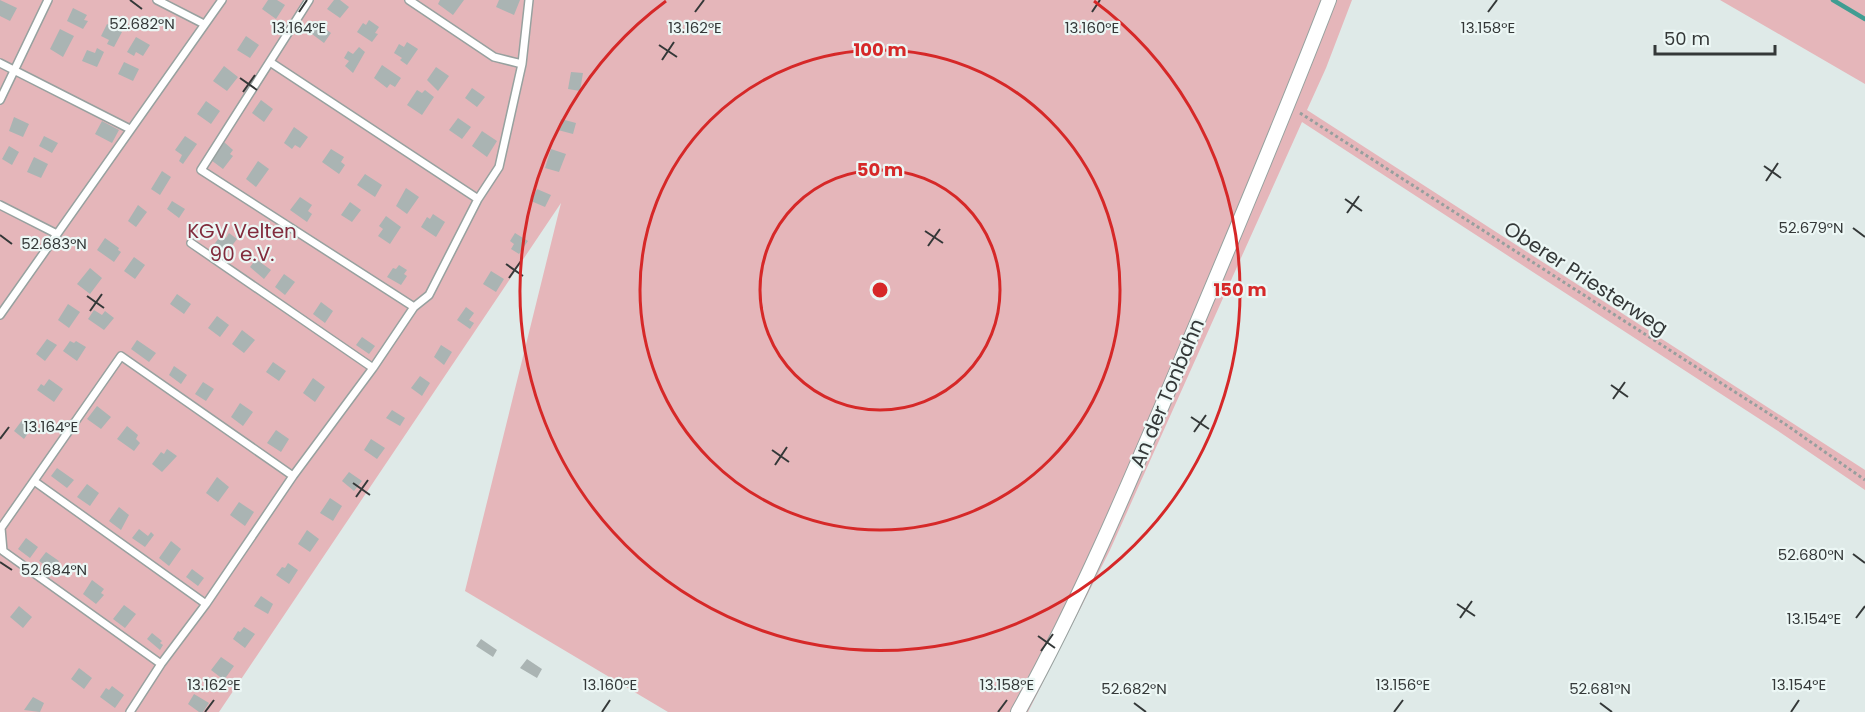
<svg xmlns="http://www.w3.org/2000/svg" width="1865" height="712" font-family="Poppins,sans-serif">
  <style>
    .green { fill: #e5b6ba }
    .lines { fill: none; stroke-linecap: round; stroke-linejoin: round }
    .stream { stroke: #409d92; stroke-width: 4.5 }
    .building { fill: #aab4b3 }
    .service-casing { stroke: #97a19f; stroke-width: 10 }
    .minor-casing { stroke: #97a19f; stroke-width: 16 }
    .path { stroke: #979f9e; stroke-width: 3; stroke-dasharray: 3 3; stroke-linecap: butt }
    .service { stroke: #fff; stroke-width: 7 }
    .minor { stroke: #fff; stroke-width: 14 }
    .ticks { fill: none; stroke: #343838; stroke-width: 2 }
    .ring { fill: none; stroke: #d62828; stroke-width: 3 }
    .labels { text-anchor: middle; stroke-width: 4.5; stroke-linejoin: round; paint-order: stroke }
    .park-label { font-size: 20px; fill: #812b3c; stroke: #ecf7f5 }
    .street-label { font-size: 20px; fill: #343838; stroke: #ecf7f5 }
    .ticks-label { font-size: 15px; text-anchor: middle; fill: #343838; stroke: #ecf7f5; stroke-width: 4.5; stroke-linejoin: round; paint-order: stroke }
    .centre { fill: #d62828; stroke: #ecf7f5; stroke-width: 3 }
    .ring-label { font-size: 18px; text-anchor: middle; font-weight: bold; fill: #d62828; stroke: #ecf7f5; stroke-width: 4.5; stroke-linejoin: round; paint-order: stroke }
  </style>
  <rect width="100%" height="100%" fill="#dfeae8"/>
  <path class="green" d="M0 0H1352L1326 68 1307 110 1865 470V490L1781 433 1302 122 1110 550 1028 712H668L465 591 561 203 219 712H0Z
    M1720 0H1865V84Z"/>
  <g class="lines">
    <path class="stream" d="M1833 0 1865 19"/>
  </g>
  <path class="building" d="M0 0 17 8 10 21 0 16Z
    M268 0H277L285 5 276 19 262 9Z
    M334 0H340L349 7 340 18 327 9Z
    M440 0H464L453 15 438 4Z
    M499 0H520L514 15 496 7Z
    M73 8 87 15 84 20 88 21 83 29 67 21Z
    M369 20 379 27 375 33 378 34 372 42 357 32 363 23 366 25Z
    M315 21 331 33 324 43 308 31Z
    M107 24 122 32 114 47 107 44 109 40 101 36Z
    M60 29 74 36 63 57 50 49Z
    M246 36 259 45 250 58 237 50Z
    M136 37 150 45 143 56 136 52 134 56 127 52Z
    M407 42 418 49 407 65 400 60 402 58 394 53 399 44 404 47Z
    M359 47 365 52 353 73 345 66 349 61 344 58 348 51 353 54Z
    M97 48 104 52 97 67 82 61 87 50 95 53Z
    M124 62 139 69 133 81 118 74Z
    M382 65 401 78 395 87 390 84 387 88 374 78Z
    M224 66 238 77 227 91 213 81Z
    M436 67 449 76 438 91 427 80Z
    M571 72 583 73 580 91 568 89Z
    M472 88 485 97 477 107 465 98Z
    M417 90 422 93 425 90 434 97 422 115 407 105Z
    M261 100 273 109 264 122 252 113Z
    M206 101 220 111 211 124 197 114Z
    M14 117 29 124 23 137 9 131Z
    M458 118 471 127 462 139 449 130Z
    M561 119 576 123 573 134 558 130Z
    M102 121 119 130 112 143 95 134Z
    M294 127 308 137 300 148 295 145 292 149 284 143Z
    M482 131 497 141 487 157 472 146Z
    M44 136 58 143 52 153 39 146Z
    M185 136 197 144 183 164 179 161 182 155 175 150Z
    M224 142 233 150 230 154 233 156 223 169 211 160Z
    M9 146 19 152 12 165 2 159Z
    M331 149 344 157 341 162 345 165 339 174 322 162Z
    M551 149 566 154 559 172 545 168Z
    M34 157 48 164 41 178 27 172Z
    M258 161 269 169 256 187 246 179Z
    M162 171 171 177 160 195 151 189Z
    M365 174 382 185 375 197 357 185Z
    M406 188 419 197 407 214 396 206Z
    M537 189 551 195 545 207 531 201Z
    M300 197 312 205 308 211 312 214 307 222 290 210Z
    M172 201 185 209 179 218 167 209Z
    M350 202 361 210 352 222 341 215Z
    M138 205 147 212 136 227 128 221Z
    M433 214 445 222 436 237 421 227 427 217 430 219Z
    M386 216 401 227 390 244 378 236 383 229 379 226Z
    M229 233 237 239 225 255 213 246 221 235 226 238Z
    M515 233 528 241 519 254 511 249 514 244 510 241Z
    M105 238 119 248 118 250 121 252 114 262 97 250Z
    M134 257 145 265 135 279 124 271Z
    M256 259 271 270 264 279 250 267Z
    M399 265 407 270 404 274 407 276 401 285 387 277 393 268 396 269Z
    M90 268 102 278 90 294 77 284Z
    M491 271 504 279 496 292 483 284Z
    M284 274 295 282 285 295 275 287Z
    M177 294 191 304 184 314 170 304Z
    M321 302 333 311 325 323 313 314Z
    M68 304 80 312 69 328 58 320Z
    M466 307 474 313 469 320 474 323 470 329 457 320Z
    M94 310 102 315 105 311 114 318 104 330 88 319Z
    M217 316 229 325 220 337 208 328Z
    M242 330 255 340 244 353 232 344Z
    M362 337 375 346 369 354 356 345Z
    M47 339 57 345 45 361 36 354Z
    M137 340 156 353 149 362 131 349Z
    M70 341 74 343 76 341 86 347 77 361 63 351Z
    M441 345 452 352 444 365 434 357Z
    M273 362 286 371 279 381 266 372Z
    M174 366 187 375 181 384 169 375Z
    M420 376 430 383 422 396 411 388Z
    M313 378 325 387 315 402 303 393Z
    M49 379 63 389 54 402 37 390 41 384 44 386Z
    M203 382 214 389 206 401 195 394Z
    M240 403 253 412 243 426 231 417Z
    M97 406 111 417 101 429 87 419Z
    M392 410 405 418 400 426 386 418Z
    M23 419 33 426 24 439 14 431Z
    M127 426 138 435 136 439 140 443 134 451 117 439Z
    M276 430 289 439 281 452 267 443Z
    M371 439 385 448 377 459 364 450Z
    M167 449 177 456 162 472 152 464 161 452 164 454Z
    M57 468 74 480 67 488 51 476Z
    M349 472 362 481 354 491 342 481Z
    M217 477 229 487 218 502 206 493Z
    M87 484 99 493 90 506 77 497Z
    M330 498 342 506 333 521 320 513Z
    M239 502 254 512 245 526 230 515Z
    M119 507 129 515 121 530 109 521Z
    M139 529 148 536 151 532 154 535 145 547 132 538Z
    M307 530 319 539 310 552 298 544Z
    M26 538 38 547 30 558 18 549Z
    M171 541 181 549 169 566 159 558Z
    M46 552 59 561 52 570 39 561Z
    M288 563 298 570 289 584 276 575 282 567 285 568Z
    M192 569 204 578 198 586 186 577Z
    M92 580 104 589 101 593 104 595 96 604 83 594Z
    M261 596 273 604 268 614 254 606Z
    M124 605 136 614 125 628 113 619Z
    M19 606 32 617 23 628 10 617Z
    M244 627 255 634 245 648 233 639 238 631 240 632Z
    M152 633 162 641 160 643 163 645 160 650 147 639Z
    M481 639 497 650 493 657 476 646Z
    M221 657 234 666 224 680 211 670Z
    M527 659 542 669 537 678 520 668Z
    M79 668 92 678 84 689 71 679Z
    M112 686 124 695 115 708 100 697 106 688 109 690Z
    M194 694 209 703 203 712H199L188 704Z
    M33 697 44 703 40 712 24 710Z"/>
  <g class="lines">
    <defs>
      <path id="service" d="M157 0 204 24
        M309 0 201 170 414 307
        M409 0 494 57 522 64
        M270 62 478 199
        M0 63 130 129
        M0 100 48 0
        M0 205 57 234
        M191 243 373 368
        M0 315 222 0
        M34 481 206 604
        M161 664 3 551 1 528 121 356 293 476
        M130 712 161 664 206 604 293 476 373 368 414 307 429 295 478 199 499 167 522 64 529 0"/>
      <path id="minor" d="M1018 712C1083 595 1134 472 1186 349 1235 233 1284 117 1329 0"/>
    </defs>
    <use href="#service" class="service-casing"/>
    <use href="#minor" class="minor-casing"/>
    <path class="path" d="M1300 113 1785 424 1865 480"/>
    <use href="#service" class="service"/>
    <use href="#minor" class="minor"/>
  </g>
  <path class="ticks" d="M130 0 142 9M299 12 307 0M695 12 704 0M1092 12 1100 0M1488 12 1497 0M659 45 677 57M662 60 674 42M240 78 257 90M243 92 255 75M1764 166 1781 178M1766 181 1778 163M1345 199 1362 211M1347 213 1359 196M1853 228 1865 237M925 231 943 243M0 235 12 244M928 246 940 229M506 264 523 276M509 278 521 261M87 296 104 308M90 311 102 294M1611 385 1628 397M1613 399 1625 382M1191 417 1209 429M1194 432 1206 415M0 439 9 427M772 450 789 462M775 465 787 447M353 483 370 495M356 497 368 480M1853 554 1865 563M0 562 12 570M1457 604 1475 616M1460 618 1472 601M1856 618 1865 606M1038 636 1055 648M1041 651 1053 634M1134 703 1146 712M1600 703 1612 712M205 712 214 700M602 712 610 700M998 712 1007 700M1394 712 1403 700M1791 712 1799 700"/>
  <g class="ring">
    <circle cx="880" cy="290" r="120"/>
    <circle cx="880" cy="290" r="240"/>
    <path d="M1094 1A360 360 0 1 1 666 1"/>
  </g>
  <g class="labels">
    <g class="park-label">
      <text x="242" y="238">KGV Velten<tspan x="242" dy="23">90 e.V.</tspan></text>
    </g>
    <g class="street-label">
      <text transform="translate(1586 278) rotate(33)" y="7">Oberer Priesterweg</text>
      <text transform="translate(1167 393) rotate(-67)" y="7">An der Tonbahn</text>
    </g>
  </g>
  <g class="ticks-label">
    <text x="142" y="29">52.682°N</text>
    <text x="299" y="33">13.164°E</text>
    <text x="695" y="33">13.162°E</text>
    <text x="1092" y="33">13.160°E</text>
    <text x="1488" y="33">13.158°E</text>
    <text x="1811" y="233">52.679°N</text>
    <text x="54" y="249">52.683°N</text>
    <text x="51" y="432">13.164°E</text>
    <text x="1811" y="560">52.680°N</text>
    <text x="54" y="575">52.684°N</text>
    <text x="1814" y="624">13.154°E</text>
    <text x="214" y="690">13.162°E</text>
    <text x="610" y="690">13.160°E</text>
    <text x="1007" y="690">13.158°E</text>
    <text x="1403" y="690">13.156°E</text>
    <text x="1799" y="690">13.154°E</text>
    <text x="1134" y="694">52.682°N</text>
    <text x="1600" y="694">52.681°N</text>
  </g>
  <circle cx="880" cy="290" r="9" class="centre"/>
  <g class="ring-label">
    <text x="880" y="56">100 m</text>
    <text x="880" y="176">50 m</text>
    <text x="1240" y="296">150 m</text>
  </g>
  <path d="M1655 45v9h120v-9" fill="none" stroke="#343838" stroke-width="3"/>
  <text x="1664" y="45" font-size="18" fill="#343838" stroke="#ecf7f5" stroke-width="4.5" paint-order="stroke">50 m</text>
</svg>
